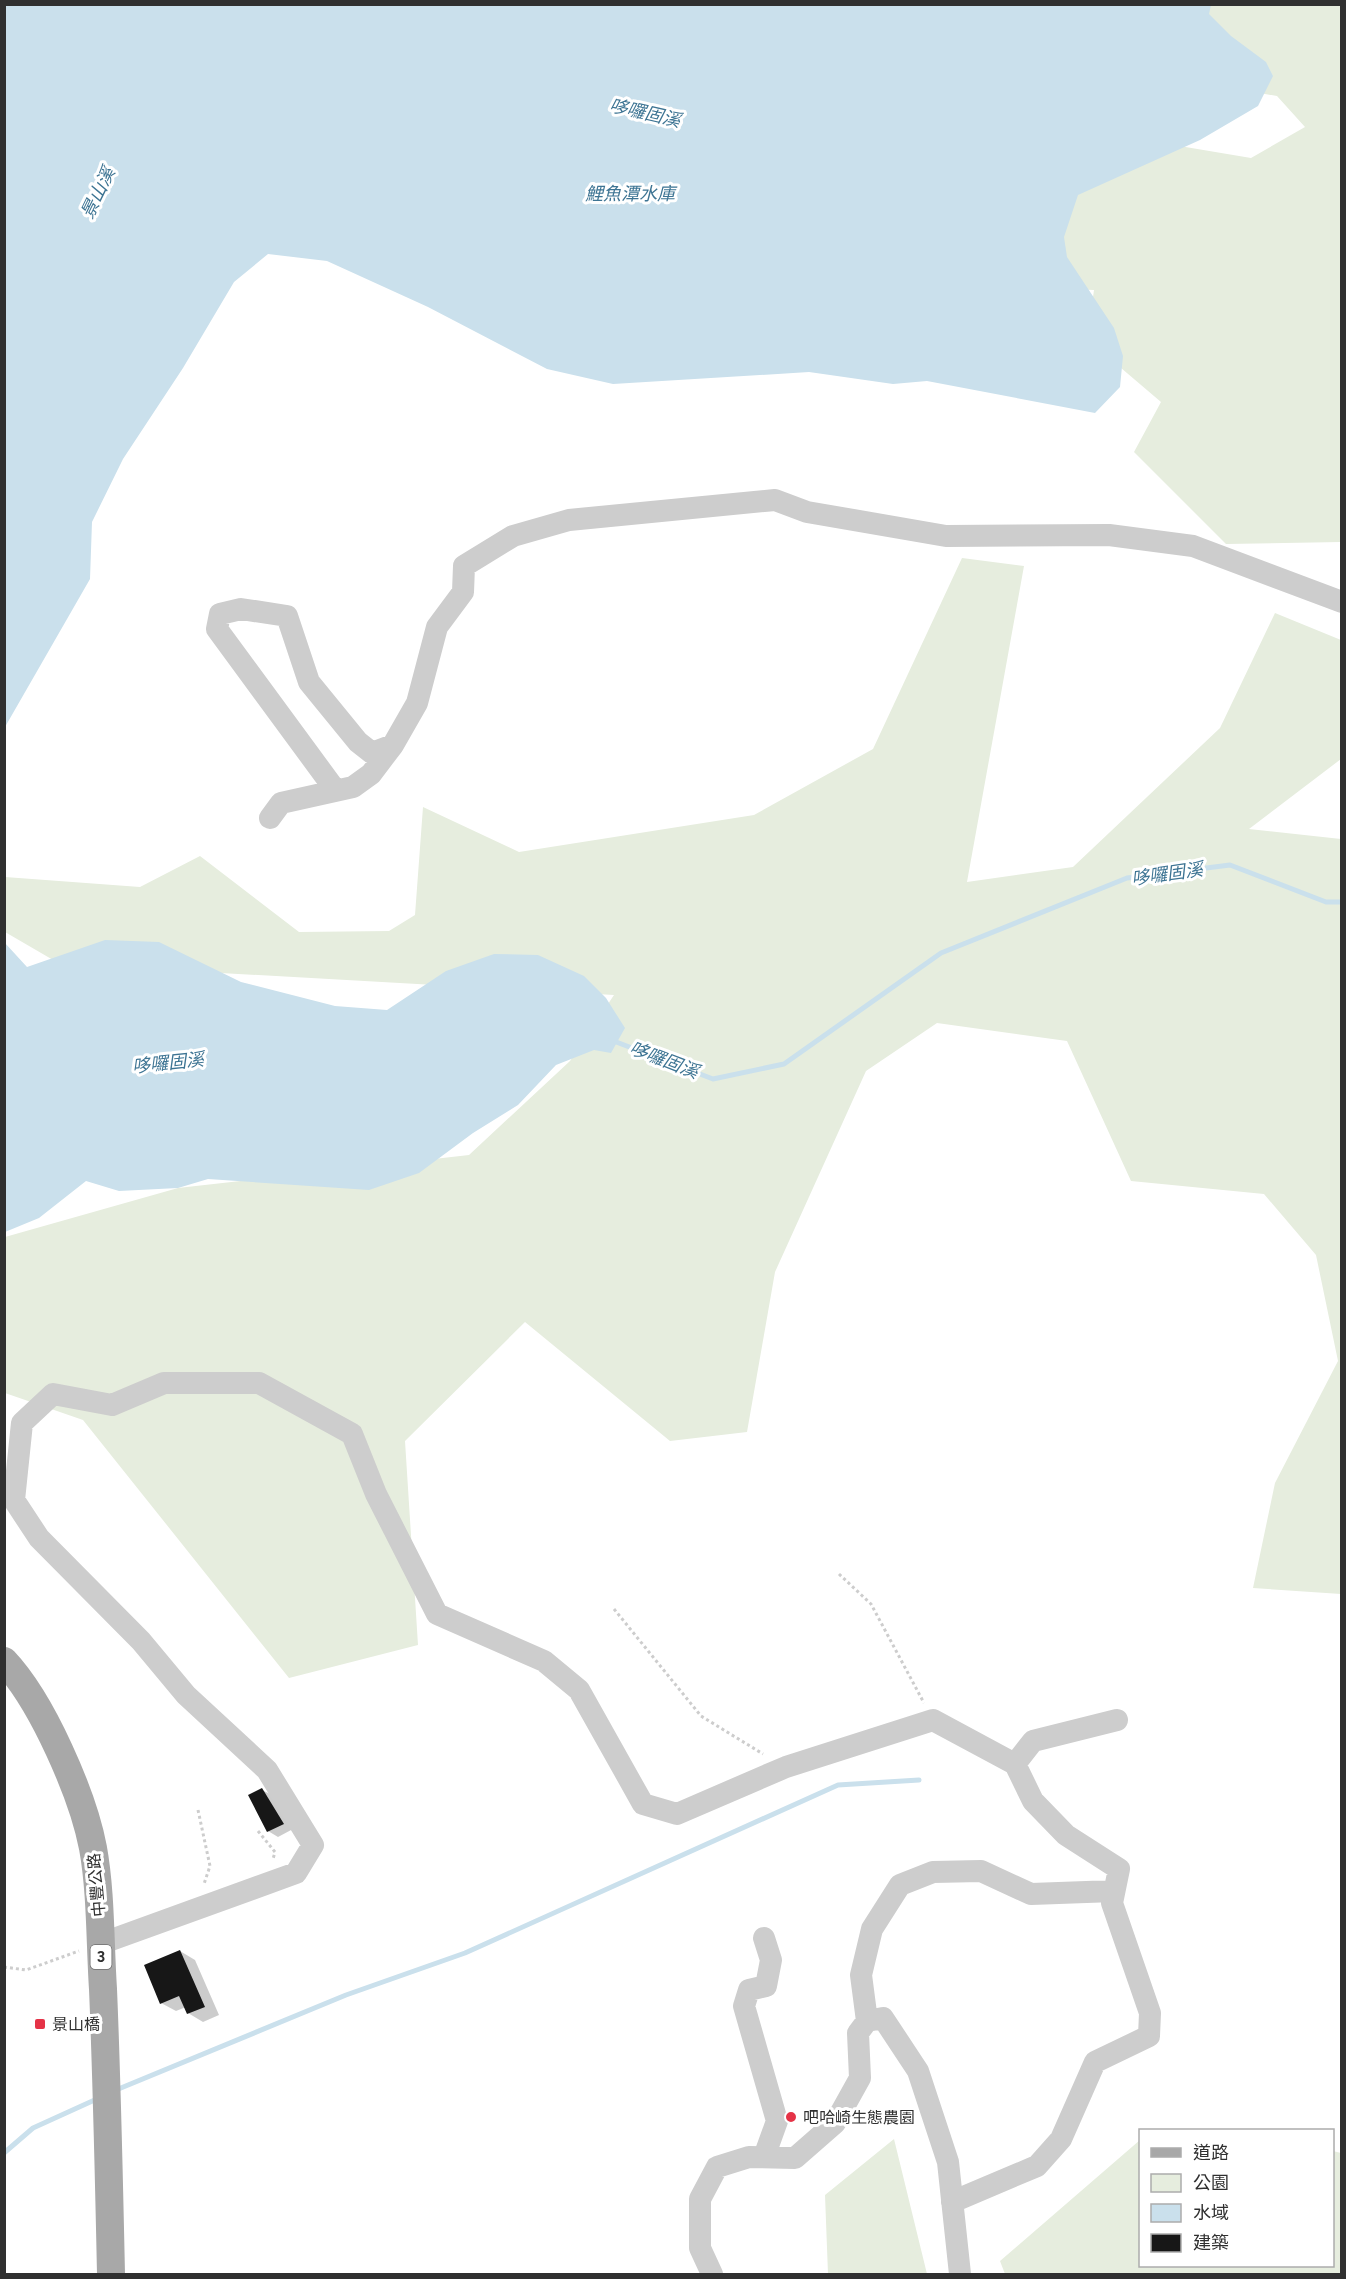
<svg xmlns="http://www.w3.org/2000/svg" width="1346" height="2279" font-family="Figtree,'Noto Sans TC',sans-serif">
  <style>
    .green { fill: #e6edde }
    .water { fill: #cae0ec }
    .shadow { fill: #0003 }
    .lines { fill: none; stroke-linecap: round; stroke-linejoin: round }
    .stream { stroke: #cae0ec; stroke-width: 5 }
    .building { fill: #171717 }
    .path { stroke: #cdcdcd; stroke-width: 3; stroke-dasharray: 3 3; stroke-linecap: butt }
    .minor { stroke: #cdcdcd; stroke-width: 22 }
    .major { stroke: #a8a8a8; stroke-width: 28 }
    .poi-dot { fill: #e53347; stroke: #fff; stroke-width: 2 }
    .labels { text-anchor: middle; stroke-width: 6; stroke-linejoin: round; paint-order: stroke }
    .shield { fill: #fff; stroke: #6e6e6e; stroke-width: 1.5 }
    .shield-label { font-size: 15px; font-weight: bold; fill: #303030 }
    .street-label { font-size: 16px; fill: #303030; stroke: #fff }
    .poi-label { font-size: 16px; fill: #303030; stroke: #fff; text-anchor: start }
    .water-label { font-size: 18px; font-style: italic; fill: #3d7493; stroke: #fff }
  </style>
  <rect width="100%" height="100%" fill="#fff"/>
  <path class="green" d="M1165 5H1341V542L1226 544 1134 452 1161 402 1087 339 1094 290 1037 288 1070 167 1120 136 1251 158 1305 127 1277 96 1168 77Z
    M962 558 1024 566 967 882 1073 867 1220 728 1275 613 1341 640V759L1249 829 1341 839V1594L1253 1588 1275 1483 1338 1361 1316 1255 1264 1194 1131 1181 1067 1041 937 1023 866 1071 775 1272 747 1432 670 1441 525 1322 405 1441 418 1645 289 1678 83 1420 5 1393V1237L178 1188 469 1155 570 1061 614 995 60 964 5 932V877L140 887 200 856 299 932 389 931 415 915 423 807 519 852 754 815 873 749Z
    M894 2139 927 2274H828L825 2195Z
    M1140 2140V2266H1332L1333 2151 1341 2153V2274H1005L1000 2261Z"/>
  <path class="water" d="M1211 5 1209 14 1231 36 1266 62 1273 76 1258 106 1200 140 1078 195 1064 237 1067 257 1114 328 1123 356 1120 387 1095 413 927 381 893 384 809 372 613 384 547 369 428 307 327 261 268 254 234 282 183 368 123 459 92 522 90 579 5 727V5Z
    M105 940 159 942 241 982 335 1006 387 1010 446 971 494 954 538 955 584 976 606 998 625 1028 611 1053 594 1050 556 1065 518 1105 473 1133 419 1173 369 1190 208 1179 178 1188 119 1191 86 1181 39 1218 5 1232V943L27 967Z"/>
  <path class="shadow" d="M262 1790 272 1795 293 1829 278 1837 268 1831Z
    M180 1951 195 1960 219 2015 203 2022 188 2013 186 2007 176 2011 161 2003Z"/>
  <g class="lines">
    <path class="stream" d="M611 1040 713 1079 784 1064 941 953 1127 878 1230 865 1326 902H1342
      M116 2090 346 1995 465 1953 838 1785 919 1780
      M4 2153 33 2128 99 2098"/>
  </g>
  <path class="building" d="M262 1788 284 1824 267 1832 248 1795Z
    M180 1950 205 2007 187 2014 179 1996 160 2004 144 1965Z"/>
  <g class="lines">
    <path class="path" d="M839 1574 871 1604 924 1703
      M614 1609 701 1716 763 1754
      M198 1810 210 1866 204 1884
      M258 1831 275 1852 273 1859
      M4 1967 26 1970 79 1951"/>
    <path class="minor" d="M336 791 217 629 220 614 241 609 287 616 309 682 358 742 372 753 393 745
      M270 818 281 803 353 787 371 774 393 745 417 703 437 627 463 592 464 566 513 536 569 520 775 500 807 512 946 536 1109 535 1193 546 1342 602
      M1015 1764 1033 1741 1117 1720
      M100 1944 296 1873 313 1845 267 1770 186 1695 141 1641 39 1538 14 1500 22 1423 53 1394 112 1405 164 1383H259L352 1434 376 1494 437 1614 544 1661 579 1690 643 1804 677 1814 786 1767 933 1720 1015 1764 1033 1801 1066 1835 1119 1869 1112 1903 1150 2013 1149 2036 1095 2062 1061 2139 1037 2166 952 2202
      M867 2021 861 1975 872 1929 900 1885 933 1872 981 1871 1031 1894 1114 1891
      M764 2157 777 2121 744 2006 749 1990 766 1986 771 1960 764 1938
      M712 2274 700 2248V2199L717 2167 749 2157 795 2158 835 2123 860 2078 858 2033 867 2021 883 2018 918 2071 948 2162 960 2274"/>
    <path class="major" d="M4 1661C42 1701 83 1795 93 1848 101 1892 100 1944 103 1989 107 2084 109 2179 111 2274"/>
  </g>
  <g class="poi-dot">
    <rect x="34" y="2018" width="12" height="12" rx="3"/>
    <circle cx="791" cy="2117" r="6"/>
  </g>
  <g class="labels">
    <rect class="shield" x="90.5" y="1945" width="21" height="24" rx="4.5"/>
    <g class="shield-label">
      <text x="101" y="1962">3</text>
    </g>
    <g class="street-label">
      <text transform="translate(96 1885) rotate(-95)" y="6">中豐公路</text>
    </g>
    <g class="poi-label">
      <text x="52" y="2030">景山橋</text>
      <text x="803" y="2123">吧哈崎生態農園</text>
    </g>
    <g class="water-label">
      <text transform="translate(645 113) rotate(13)" y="6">哆囉固溪</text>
      <text transform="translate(98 193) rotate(-64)" y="6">景山溪</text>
      <text x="630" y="200">鯉魚潭水庫</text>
      <text transform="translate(1167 874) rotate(-8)" y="6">哆囉固溪</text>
      <text transform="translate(664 1060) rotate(21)" y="6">哆囉固溪</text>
      <text transform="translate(168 1063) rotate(-6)" y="6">哆囉固溪</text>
    </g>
  </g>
  <rect width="1346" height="2279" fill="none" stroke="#303030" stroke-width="12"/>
  <rect x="1139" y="2129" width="195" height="138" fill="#ffffff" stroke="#acacac" stroke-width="1.5"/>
  <rect x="1151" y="2148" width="30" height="9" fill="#a8a8a8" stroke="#acacac" stroke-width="1.5"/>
  <text x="1193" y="2159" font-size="18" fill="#303030">道路</text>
  <rect x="1151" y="2174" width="30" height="18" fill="#e6edde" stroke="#acacac" stroke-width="1.5"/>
  <text x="1193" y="2189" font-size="18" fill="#303030">公園</text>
  <rect x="1151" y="2204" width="30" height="18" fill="#cae0ec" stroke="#acacac" stroke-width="1.5"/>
  <text x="1193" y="2219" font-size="18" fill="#303030">水域</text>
  <rect x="1151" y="2234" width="30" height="18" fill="#171717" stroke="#acacac" stroke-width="1.5"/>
  <text x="1193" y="2249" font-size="18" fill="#303030">建築</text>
</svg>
